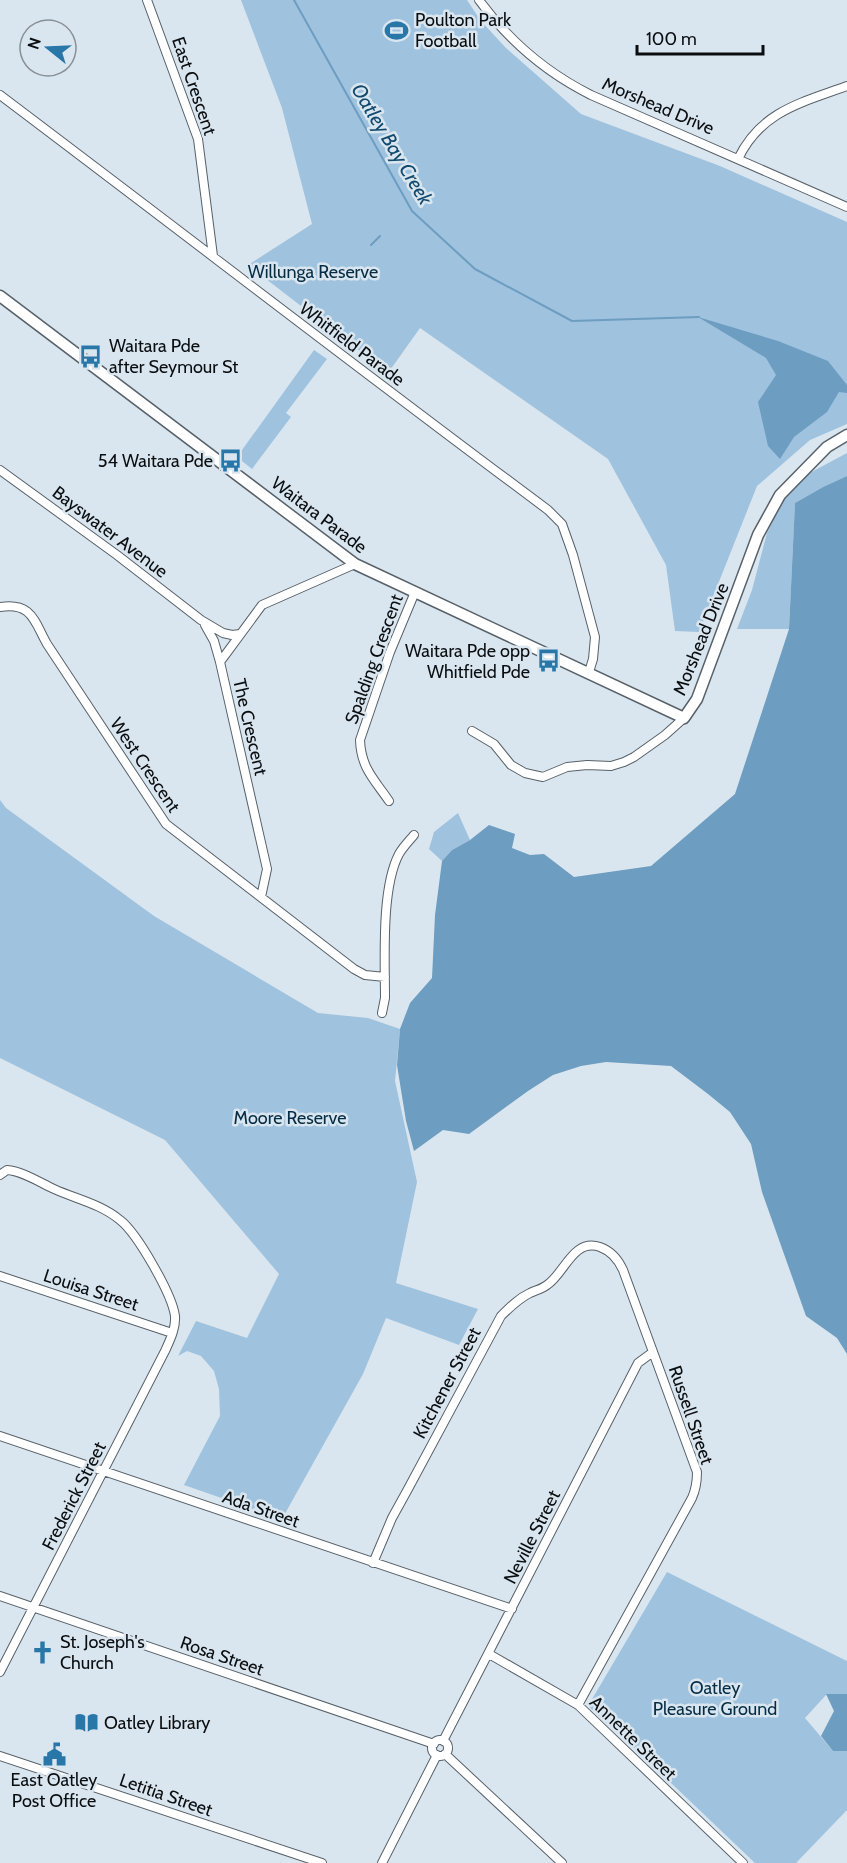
<svg xmlns="http://www.w3.org/2000/svg" width="847" height="1863" font-family="Cabin,sans-serif">
  <style>
    .green { fill: #9fc2de }
    .water { fill: #6d9dc0 }
    .lines { fill: none; stroke-linecap: round; stroke-linejoin: round }
    .stream { stroke: #6d9dc0; stroke-width: 2 }
    .street-casing { stroke: #576169; stroke-width: 10 }
    .secondary-casing { stroke: #576169; stroke-width: 13 }
    .street { stroke: #fff; stroke-width: 8 }
    .secondary { stroke: #fff; stroke-width: 10 }
    .labels { text-anchor: middle; stroke-width: 5; stroke-linejoin: round; paint-order: stroke }
    .poi-label { font-size: 18px; fill: #0a0e11; stroke: #dae6ef; text-anchor: start }
    .street-label { font-size: 18px; fill: #0a0e11; stroke: #dae6ef }
    .park-label { font-size: 18px; fill: #052d45; stroke: #dae6ef }
    .water-label { font-size: 20px; font-style: italic; fill: #114a6e; stroke: #dae6ef }
  </style>
  <rect width="100%" height="100%" fill="#dae6ef"/>
  <path class="green" d="M241 0H467L481 21 506 48 581 114 720 166 847 222V424L810 440 757 486 699 632 675 631 666 565 608 459 420 328 388 373 248 265 312 224 282 108Z
    M314 350 327 359 286 413 291 417 252 469 237 457Z
    M847 453V476L823 487 795 503 789 629H737L752 590 767 533 785 495 804 476Z
    M0 800 6 808 154 916 318 1013 368 1018 400 1029 395 1081 417 1182 396 1283 478 1309 459 1345 386 1318 363 1374 282 1519 184 1485 220 1416 219 1389 214 1371 201 1356 187 1351 178 1356 196 1321 247 1338 279 1274 165 1140 0 1058Z
    M458 813 470 840 452 850 442 861 429 849 434 832Z
    M667 1572 847 1661V1694L826 1695 805 1718 833 1751H847V1810L796 1863H755L628 1742 588 1706Z"/>
  <path class="water" d="M698 317 778 341 828 361 847 385V393L839 392 827 412 794 437 780 459 768 446 758 402 776 375 766 358Z
    M847 476V1354L837 1338 806 1316 762 1192 751 1144 730 1112 708 1094 671 1066 606 1062 581 1066 553 1075 528 1091 469 1134 443 1130 414 1151 406 1121 397 1065 400 1029 410 1003 432 978 435 915 442 861 452 850 470 840 489 825 515 834 512 848 530 855 544 854 574 877 651 866 735 794 789 629 795 503 823 487Z
    M826 1694H847V1751H833L821 1736 834 1711Z"/>
  <g class="lines">
    <path class="stream" d="M294 0 412 211 475 269 572 321 699 317
      M371 245 380 236"/>
    <defs>
      <path id="street" d="M147 0 198 139 213 256
        M479 0C509 41 545 72 591 95L847 207
        M0 95C183 233 364 373 548 510L562 524 573 555 595 637 593 659 589 672
        M738 159C761 111 801 103 847 86
        M0 470 117 555 201 620 223 633 232 635 240 634
        M0 607C32 602 34 621 47 644L166 824 354 969 365 975 385 977
        M205 625 214 641 220 662
        M472 731 494 744 511 765 525 773 543 777 567 767 587 765 611 766 624 762 634 757 665 735 684 718
        M389 801C374 779 361 768 360 740L390 652 415 592
        M261 897 267 869 220 662 262 605 355 564
        M382 1013 385 998C385 959 381 888 399 854 403 847 409 841 414 835
        M0 1175 7 1170C22 1171 39 1182 54 1189 76 1199 101 1204 120 1220 137 1233 172 1294 175 1316 176 1328 170 1340 165 1351L0 1672
        M0 1276 172 1333
        M0 1436 512 1609
        M373 1563 392 1518 408 1489 501 1316C510 1307 519 1298 530 1293 536 1290 542 1289 547 1285 565 1273 573 1238 600 1247 611 1251 618 1259 623 1270L697 1472C697 1482 696 1489 692 1498L578 1705
        M0 1596 434 1744
        M489 1654 578 1705 743 1863
        M432 1748a8 8 0 1 1 16 0a8 8 0 1 1-16 0Z
        M443 1741 638 1363 653 1352
        M445 1754 562 1863
        M0 1756 322 1863
        M382 1863 437 1755"/>
      <path id="secondary" d="M0 296 355 564 684 718 697 699 758 535 780 495 827 447 847 435"/>
    </defs>
    <use href="#street" class="street-casing"/>
    <use href="#secondary" class="secondary-casing"/>
    <use href="#street" class="street"/>
    <use href="#secondary" class="secondary"/>
  </g>
  <defs>
    <symbol id="stadium-bare" viewBox="-9 -9 18 18"><path d="M0-5a6.5 5 0 1 0 0 10a6.5 5 0 1 0 0-10ZM-3.5-1.8h7v3.6h-7Z" fill="#2977a9" stroke="#dae6ef" stroke-width="2.5" paint-order="stroke"/></symbol>
    <symbol id="bus-bare" viewBox="-9 -9 18 18"><path d="M-5-6H5V4H4V6H2V4H-2V6H-4V4H-5ZM-3.5-4V0h7V-4ZM-3.5 1.2v1.5H-2V1.2ZM2 1.2v1.5H3.5V1.2Z" fill="#2977a9" stroke="#dae6ef" stroke-width="2.5" paint-order="stroke"/></symbol>
    <symbol id="church-bare" viewBox="-9 -9 18 18"><path d="M-1.2-6h2.4v3.5h3.3v2.4h-3.3V6h-2.4V-.1h-3.3v-2.4h3.3Z" fill="#2977a9" stroke="#dae6ef" stroke-width="2.5" paint-order="stroke"/></symbol>
    <symbol id="library-bare" viewBox="-9 -9 18 18"><path d="M-6-4Q-3-5.5-.7-3.5V5Q-3 3-6 4ZM6-4Q3-5.5 .7-3.5V5Q3 3 6 4Z" fill="#2977a9" stroke="#dae6ef" stroke-width="2.5" paint-order="stroke"/></symbol>
    <symbol id="civic-bare" viewBox="-9 -9 18 18"><path d="M-.6-6.5H3V-4.5H.6V-3L4-1V1h2V6H-6V1h2V-1L-.6-3ZM-1.2 2.5V6h2.4V2.5Z" fill="#2977a9" stroke="#dae6ef" stroke-width="2.5" paint-order="stroke"/></symbol>
  </defs>
  <g fill-rule="evenodd">
    <use href="#stadium-bare" x="380" y="14" width="33" height="33"/>
    <use href="#bus-bare" x="74" y="340" width="33" height="33"/>
    <use href="#bus-bare" x="214" y="444" width="33" height="33"/>
    <use href="#bus-bare" x="532" y="644" width="33" height="33"/>
    <use href="#church-bare" x="26" y="1636" width="33" height="33"/>
    <use href="#library-bare" x="70" y="1706" width="33" height="33"/>
    <use href="#civic-bare" x="38" y="1738" width="33" height="33"/>
  </g>
  <g class="labels">
    <g class="poi-label">
      <text x="415" y="26">Poulton Park<tspan x="415" dy="21">Football</tspan></text>
      <text x="109" y="352">Waitara Pde<tspan x="109" dy="21">after Seymour St</tspan></text>
      <text x="213" y="467" text-anchor="end">54 Waitara Pde</text>
      <text x="530" y="657" text-anchor="end">Waitara Pde opp<tspan x="530" dy="21">Whitfield Pde</tspan></text>
      <text x="60" y="1648">St. Joseph's<tspan x="60" dy="21">Church</tspan></text>
      <text x="104" y="1729">Oatley Library</text>
      <text x="54" y="1786" text-anchor="middle">East Oatley<tspan x="54" dy="21">Post Office</tspan></text>
    </g>
    <g class="street-label">
      <text transform="translate(194 86) rotate(71)" y="6">East Crescent</text>
      <text transform="translate(658 106) rotate(23)" y="6">Morshead Drive</text>
      <text transform="translate(352 344) rotate(37)" y="6">Whitfield Parade</text>
      <text transform="translate(319 515) rotate(37)" y="6">Waitara Parade</text>
      <text transform="translate(110 532) rotate(37)" y="6">Bayswater Avenue</text>
      <text transform="translate(701 639) rotate(-68)" y="6">Morshead Drive</text>
      <text transform="translate(374 659) rotate(-70)" y="6">Spalding Crescent</text>
      <text transform="translate(250 727) rotate(77)" y="6">The Crescent</text>
      <text transform="translate(145 765) rotate(56)" y="6">West Crescent</text>
      <text transform="translate(91 1290) rotate(18)" y="6">Louisa Street</text>
      <text transform="translate(447 1383) rotate(-62)" y="6">Kitchener Street</text>
      <text transform="translate(691 1415) rotate(71)" y="6">Russell Street</text>
      <text transform="translate(74 1496) rotate(-63)" y="6">Frederick Street</text>
      <text transform="translate(261 1509) rotate(19)" y="6">Ada Street</text>
      <text transform="translate(532 1537) rotate(-63)" y="6">Neville Street</text>
      <text transform="translate(222 1656) rotate(19)" y="6">Rosa Street</text>
      <text transform="translate(633 1738) rotate(44)" y="6">Annette Street</text>
      <text transform="translate(166 1795) rotate(19)" y="6">Letitia Street</text>
    </g>
    <g class="park-label">
      <text x="313" y="278">Willunga Reserve</text>
      <text x="290" y="1124">Moore Reserve</text>
      <text x="715" y="1694">Oatley<tspan x="715" dy="21">Pleasure Ground</tspan></text>
    </g>
    <g class="water-label">
      <text transform="translate(392 144) rotate(59)" y="7">Oatley Bay Creek</text>
    </g>
  </g>
  <g transform="translate(48 48) rotate(288)"><circle r="28" fill="#dae6ef" stroke="#879096" stroke-width="1.5"/>
  <path d="M0-4.5L10 22L0 15L-10 22Z" fill="#2977a9"/>
  <text y="-9" font-size="16" font-weight="bold" text-anchor="middle" fill="#0a0e11">N</text>
  </g>
  <path d="M637 45v9h126v-9" fill="none" stroke="#0a0e11" stroke-width="3"/>
  <text x="646" y="45" font-size="18" fill="#0a0e11" stroke="#dae6ef" stroke-width="4.5" paint-order="stroke">100 m</text>
</svg>
